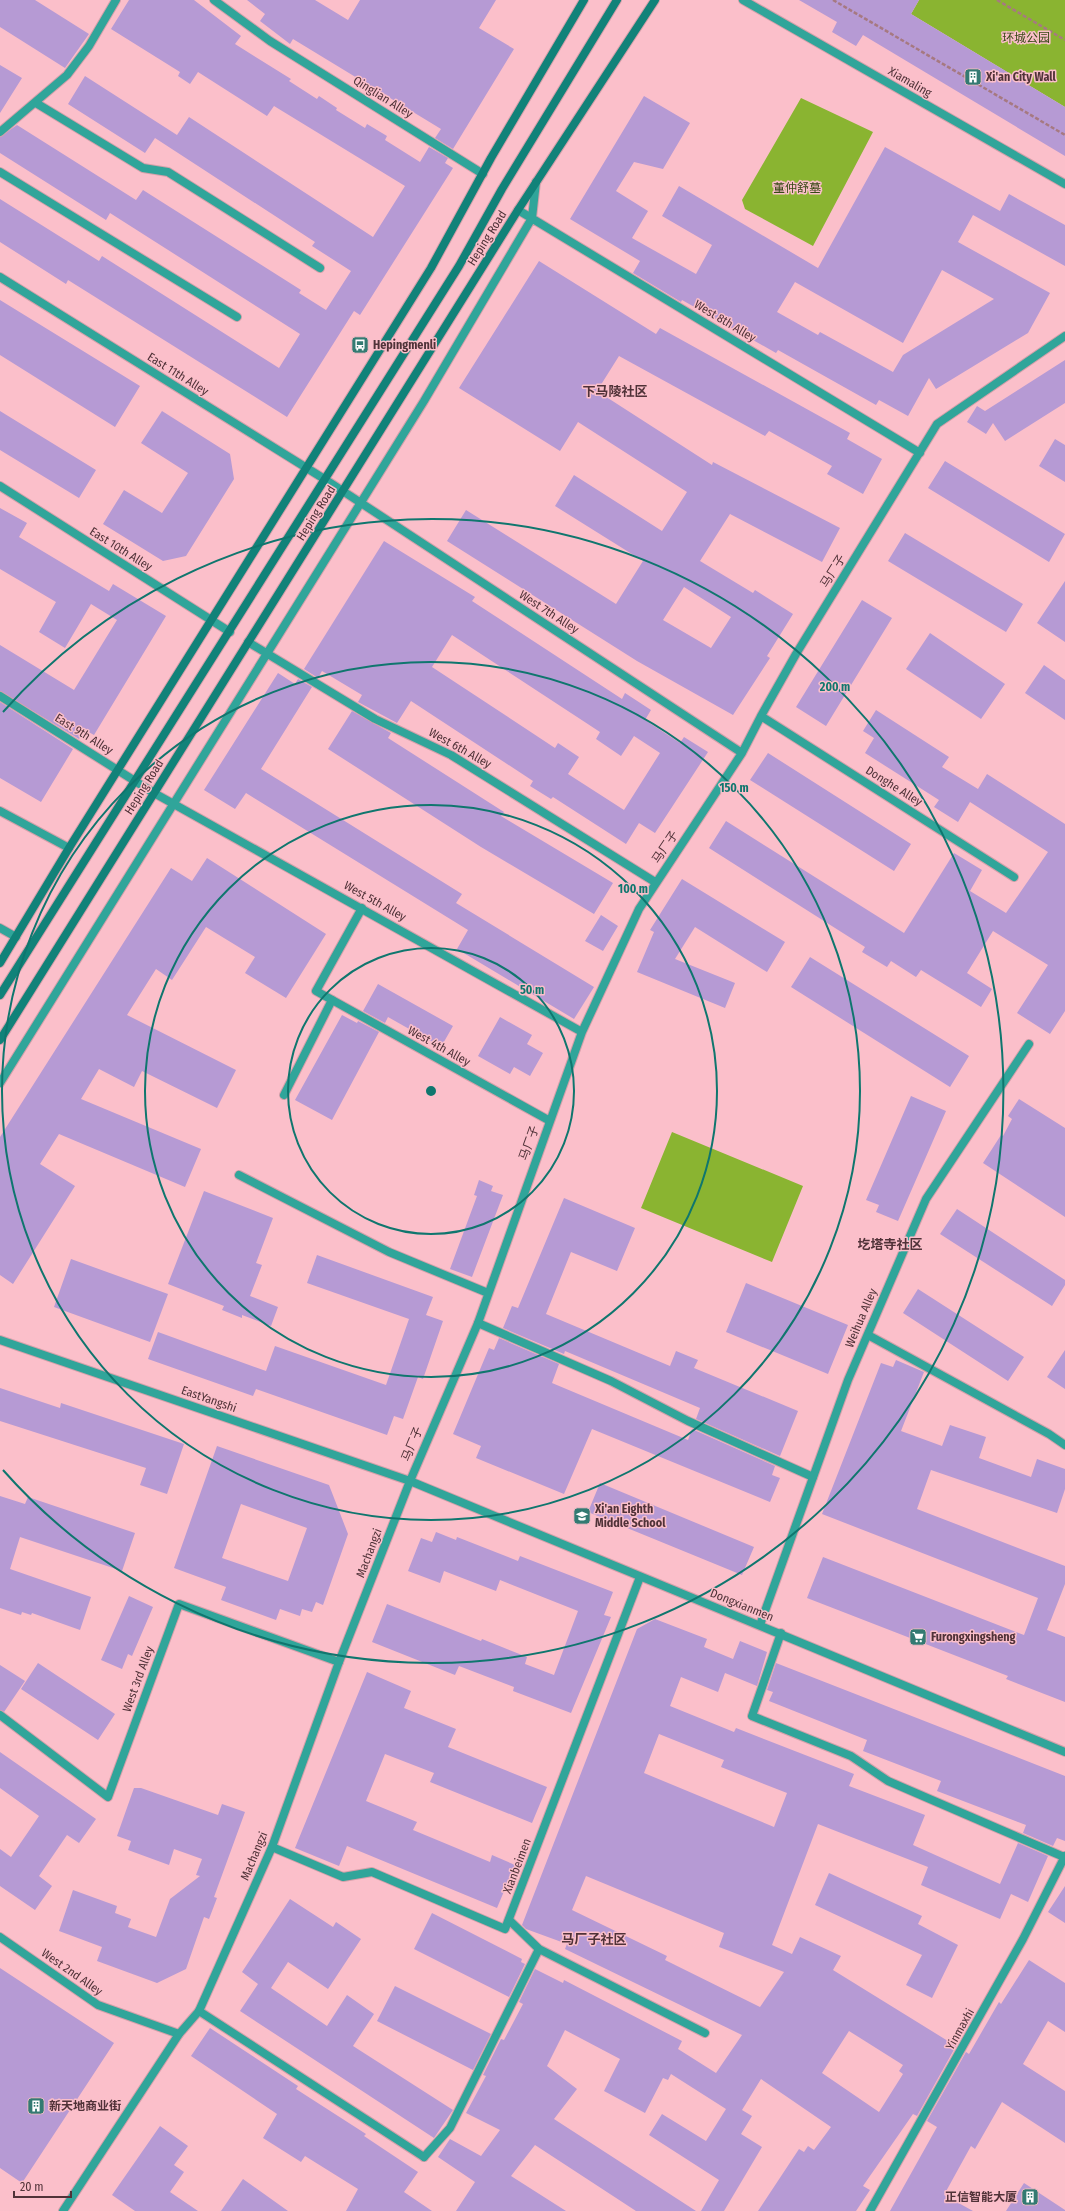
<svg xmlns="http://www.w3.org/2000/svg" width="1065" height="2211" font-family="'Fira Sans Condensed','Noto Sans SC',sans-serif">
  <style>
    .green { fill: #8ab431 }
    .building { fill: #b69ad4; fill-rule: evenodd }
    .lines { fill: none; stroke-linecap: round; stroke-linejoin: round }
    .service-casing { stroke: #d5a0aa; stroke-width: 10 }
    .minor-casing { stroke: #d5a0aa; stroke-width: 10 }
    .tertiary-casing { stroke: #d5a0aa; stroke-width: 10 }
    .secondary-casing { stroke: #d5a0aa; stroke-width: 10 }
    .path { stroke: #a67981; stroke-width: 2.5; stroke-dasharray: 4 2; stroke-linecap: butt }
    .service { stroke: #30a59a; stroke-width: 8 }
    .minor { stroke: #30a59a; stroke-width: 8 }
    .tertiary { stroke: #30a59a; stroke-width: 8 }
    .secondary { stroke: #118279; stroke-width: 8 }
    .ring { fill: none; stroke: #0f766e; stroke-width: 2 }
    .labels { text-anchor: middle; stroke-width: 3; stroke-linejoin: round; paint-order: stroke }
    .park-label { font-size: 12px; fill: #374915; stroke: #fbbfca }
    .poi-label { font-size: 12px; font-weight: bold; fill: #503238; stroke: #fbbfca; text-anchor: start }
    .street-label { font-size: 12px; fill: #503238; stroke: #fbbfca }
    .neighbourhood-label { font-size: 13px; font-weight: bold; fill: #503238; stroke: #fbbfca }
    .centre { fill: #0f766e; stroke: #fbbfca; stroke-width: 2 }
    .ring-label { font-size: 12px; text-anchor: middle; font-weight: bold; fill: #0f766e; stroke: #fbbfca; stroke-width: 3; stroke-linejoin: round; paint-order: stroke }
  </style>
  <rect width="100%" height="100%" fill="#fbbfca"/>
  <path class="green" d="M919 0H1065V107L911 14Z
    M801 98 873 132 813 246 745 209 742 200Z
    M672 1132 803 1186 772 1262 641 1208Z"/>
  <path class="building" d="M0 0H35L89 34 65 68 0 27Z
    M129 0H194L241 36 235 44 291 79 289 81 317 99 319 96 337 108 336 110 365 128 367 124 387 136 385 140 420 162 429 147 448 158 445 163 453 168 360 315 354 311 287 417 68 280 66 284 0 242V199L99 261 102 256 279 368 300 334 110 213 106 220 0 153V137L17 125 136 200 143 190 301 290 299 293 326 310 351 271 312 246 315 242 155 138 145 153 68 104 85 76 177 135 189 117 373 237 405 186 274 106 267 116 198 72 190 84 178 76 180 72 111 29Z
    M247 0H315L348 20 360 0H496L479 28 514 49 453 149 435 138 441 129 293 39 290 44 260 21 265 14Z
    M799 0H919L911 14 1065 107V156L863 35 856 46 832 32 837 22Z
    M0 65 22 78 0 113Z
    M644 96 690 123 663 169 634 162 616 191 648 211 632 238 696 274 712 245 662 216 679 186 818 268 885 147 1000 211 1009 194 1065 225V266L973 215 958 242 1050 293 1028 333 936 389 929 378 908 416 879 400 876 405 778 350 776 353 682 300 681 302 633 273 640 261 570 219ZM942 270 994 299 903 355 893 372 820 332 818 335 777 312 795 282 903 343Z
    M539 261 656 334 660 328 850 433 847 439 882 459 863 494 827 474 832 466 769 431 765 436 619 356 597 391 712 465 713 462 840 528 822 562 730 514 700 561 753 593 755 590 793 614 767 656 770 658 733 715 637 661 447 541 466 510 616 604 643 561 555 506 574 475 662 531 687 492 578 422 560 451 459 388ZM684 587 731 617 711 648 663 620Z
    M0 300 140 386 115 427 0 355Z
    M1065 360V403L1005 441 993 423 986 434 967 422 977 406 985 411Z
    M0 411 96 470 79 498 0 450Z
    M162 411 230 454 234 479 186 556 163 561 103 524 124 490 162 513 188 473 141 443Z
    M1055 439 1065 445V482L1039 466Z
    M945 461 1065 534 1049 562 928 488Z
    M0 508 27 523 19 537 109 591 113 584 166 616 94 735 85 730 79 739 0 691V645L74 690 117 620 91 604 65 648 39 632 56 602 0 569Z
    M905 533 1023 604 1006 632 888 561Z
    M384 541 475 597 472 601 622 699 625 693 651 710 645 720 680 743 684 737 708 752 655 833 639 823 626 844 553 797 551 799 530 786 533 781 411 701 397 723 358 702 362 695 322 671 318 678 304 669ZM452 635 600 732 596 739 621 756 634 736 660 753 624 810 568 774 579 757 558 743 555 748 432 667Z
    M1065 581V642L1037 623Z
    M862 600 892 618 826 726 796 707Z
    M930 633 1005 684 981 719 906 669Z
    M1044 665 1065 680V720L1025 693Z
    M278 673 295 684 298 679 312 687 261 769 462 894 456 903 594 987 574 1019 457 949 468 930 246 793 235 809 204 790Z
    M0 702 73 749 41 802 0 778Z
    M876 710 949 757 942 767 978 789 987 774 1065 824V1011L1050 1034 1017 1013 1048 965 993 931 967 973 992 989 981 1007 921 970 916 977 891 961 887 967 862 952 865 947 709 848 726 821 904 933 954 853 982 870 970 891 1006 913 1048 852 970 802 958 822 934 807 939 800 865 753 874 738 863 731Z
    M352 711 391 733 388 738 504 812 501 816 613 883 594 914 481 847 328 749Z
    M768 753 911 844 894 871 750 780Z
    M207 858 326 934 286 998 245 973 255 957 206 927 172 980 156 969 127 1015 236 1070 217 1108 142 1071 134 1087 99 1069 81 1099 201 1149 185 1187 59 1134 40 1164 75 1186 13 1284 0 1275V1137L171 868 192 881Z
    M682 879 785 942 767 972 695 927 675 959 735 983 725 1008 637 972 654 932 650 930Z
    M601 915 618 926 603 951 585 941Z
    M810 957 969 1056 950 1087 791 987Z
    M378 984 453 1026 441 1047 388 1017 385 1023 363 1011Z
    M342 1015 357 1023 358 1021 379 1032 332 1120 295 1100Z
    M500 1017 532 1035 527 1044 543 1053 530 1076 514 1067 510 1074 478 1056Z
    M911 1096 946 1111 898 1221 876 1212 879 1205 866 1200Z
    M1019 1099 1065 1128V1217L983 1163 1001 1135 1003 1136 1012 1119 1008 1116Z
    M479 1180 493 1186 491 1191 503 1195 472 1277 450 1269 477 1196 474 1195Z
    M204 1191 273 1218 256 1263 262 1265 250 1296 278 1307 271 1326 242 1315V1318L222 1310 224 1306 168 1284Z
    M564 1198 635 1228 617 1271 571 1252 546 1314 670 1366 676 1351 698 1360 694 1368 798 1411 780 1456 696 1419 700 1408 565 1351 564 1354 503 1328 512 1306 518 1308Z
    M957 1209 1065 1280V1285L1052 1306 940 1234Z
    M317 1255 433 1297 426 1315 443 1321 423 1379 418 1377 403 1419 394 1416 387 1435 256 1389 253 1396 148 1359 158 1332 266 1371 275 1346 386 1385 409 1319 307 1283Z
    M71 1259 168 1294 150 1342 54 1307Z
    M746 1283 848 1325 828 1374 726 1332Z
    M918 1289 1024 1357 1008 1381 903 1313Z
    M499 1338 559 1364 552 1383 688 1440 692 1429 775 1466 772 1475 780 1478 770 1502 592 1429 564 1494 476 1458 481 1446 453 1434 489 1348 494 1350Z
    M1065 1350V1389L1047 1377Z
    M896 1360 924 1372 901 1431 942 1446 950 1425 986 1437 979 1458 1031 1477 1037 1459 1065 1469V1489L1057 1513 931 1470 917 1509 1065 1566V1584L1047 1630 1065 1637V1702L1006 1679 1008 1676 807 1598 823 1557 1024 1635 1038 1598 822 1514 881 1363 893 1367Z
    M0 1388 60 1408 61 1403 184 1444 167 1494 140 1485 146 1468 0 1421Z
    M217 1446 329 1485 348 1534 323 1605 316 1602 312 1612 302 1609 300 1616 280 1609 276 1620 221 1600 226 1587 174 1568ZM241 1504 307 1528 288 1581 222 1558Z
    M600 1483 754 1547 742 1575 588 1512Z
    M0 1496 25 1504 28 1497 135 1533 122 1571 20 1537 10 1569 91 1597 80 1630 32 1613 31 1615 22 1612 21 1615 0 1608Z
    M436 1532 456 1540 457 1537 518 1561 520 1556 613 1592 604 1615 611 1617 571 1713 513 1691 514 1687 459 1666 455 1675 372 1642 387 1604 481 1641 482 1639 527 1657 525 1664 554 1675 578 1611 500 1580 496 1591 444 1571 440 1583 408 1571 421 1538 432 1542Z
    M129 1596 153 1607 132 1656 128 1654 122 1669 101 1660Z
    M655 1619 707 1639 704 1647 733 1659 740 1641 767 1652 757 1686 725 1673 718 1692 681 1677 670 1706 734 1732 736 1728 854 1774 849 1786 925 1815 913 1845 1000 1884 1018 1843 1048 1856 1028 1902 1011 1894 1000 1919 921 1885 928 1867 818 1824 772 1945 792 1954 800 1937 841 1956 833 1970 956 2046 917 2116 913 2114 863 2186 870 2190 856 2211H758L799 2149 804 2152 808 2146 814 2150 831 2127 761 2079 742 2110 752 2116 741 2134 762 2147 724 2211H701L719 2180 649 2135 662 2114 706 2141 726 2109 671 2074 668 2080 663 2078 645 2113 604 2091 620 2059 565 2030 547 2066 577 2089 554 2119 696 2211H636L535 2145 511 2176 566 2211H456L475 2182 438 2157 450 2139 481 2156 500 2130 466 2113 486 2076 483 2075 501 2039 504 2040 523 2004 519 2002 535 1969 563 1983 564 1980 682 2041 678 2049 716 2073 742 2035 565 1949 567 1944 526 1929 522 1925 637 1629ZM659 1734 724 1760 721 1767 787 1793 774 1827 644 1773ZM586 1876 724 1933 719 1947 784 1972 760 2007 665 1960 667 1956 572 1910ZM849 2031 903 2065 899 2071 903 2074 879 2112 822 2073Z
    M38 1663 115 1714 98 1740 21 1689Z
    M776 1663 1065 1776V1841L1057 1838 1053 1846 1023 1833 1026 1825 937 1791 941 1781 863 1751 867 1740 769 1701 773 1692 767 1690Z
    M0 1665 25 1681 4 1712 0 1710Z
    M367 1672 411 1691 404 1708 456 1729 448 1747 547 1787 532 1823 430 1782 434 1773 385 1754 366 1801 417 1822 413 1830 490 1862 492 1855 515 1865 497 1908 347 1846 339 1866 295 1848Z
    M0 1752 96 1819 79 1843 67 1835 39 1876 52 1886 35 1910 0 1886V1849L11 1857 39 1816 0 1788Z
    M134 1788H141L218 1815 222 1804 245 1812 214 1897 217 1898 209 1919 204 1917 186 1969 157 1983 97 1961 102 1947 59 1931 73 1890 117 1906 115 1913 131 1919 128 1927 156 1937 170 1899 200 1876 196 1875 202 1859 174 1849 169 1865 128 1850 131 1841 117 1836Z
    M829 1873 922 1916 918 1924 958 1945 932 1998 906 1985 922 1955 815 1905Z
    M1065 1886V1923L1048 1912Z
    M290 1899 333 1927 336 1922 361 1939 328 1989 288 1962 271 1988 327 2026 347 1995 374 2014 353 2046 453 2110 434 2138 240 2011 258 1984 242 1972Z
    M432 1913 522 1959 521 1962 525 1964 509 1997 414 1949Z
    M1029 1960 1065 1983V2032L1048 2021 1023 2064 1065 2091V2143L1002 2102 975 2149 971 2146 944 2195 973 2211H890L937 2127 927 2121 966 2052 969 2054 999 2002 1001 2004Z
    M0 1968 114 2043 22 2183 0 2168Z
    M395 1986 491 2034 473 2070 377 2021Z
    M210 2028 298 2086 296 2089 366 2134 364 2136 418 2172 404 2192 432 2211H346L358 2189 305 2156 301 2162 263 2138 277 2114 191 2056Z
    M160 2126 188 2146 174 2165 184 2172 170 2192 198 2211H135L112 2195Z
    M243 2179 288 2211H221Z
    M1024 2183 1065 2210V2211H1006Z"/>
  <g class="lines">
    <defs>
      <path id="service" d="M214 0 270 41 483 174
        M36 103 143 168 168 172 320 268
        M0 132 67 75 89 46 116 0
        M0 172 237 317
        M0 486 230 632
        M0 696 154 793
        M0 928 16 937
        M284 1095 332 1000
        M478 1323 611 1381 688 1421 813 1477
        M781 1633 752 1716 851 1756 888 1781 1064 1857
        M0 1715 108 1797 179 1604 339 1662
        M539 1949 705 2033
        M424 2157 450 2128 539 1949 509 1920"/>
      <path id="minor" d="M518 210 920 453
        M0 277 326 480 742 753
        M248 642 375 719 451 755 655 882
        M761 716 1014 877
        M154 793 582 1032
        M0 811 69 848
        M362 908 316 991 550 1121
        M0 1083 424 401 532 218 536 182
        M239 1175 389 1252 488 1293
        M868 1335 1049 1434 1065 1445
        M410 1481 478 1323 582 1032 639 909 742 753 761 716 796 654 937 424 1065 336
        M760 1625 848 1380 926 1199 1029 1044
        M272 1847 343 1877 372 1872 505 1929 640 1577
        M0 1937 98 2005 179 2034
        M199 2011 424 2157
        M870 2211 1023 1939 1065 1856"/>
      <path id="tertiary" d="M743 0 1065 184
        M0 1340 410 1481 1065 1752
        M63 2211 179 2034 199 2011 272 1847 339 1662 410 1481"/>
      <path id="secondary" d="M0 963 69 848 431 268 491 158 584 0
        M0 995 459 266 502 189 617 0
        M0 1040 518 210 655 0"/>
    </defs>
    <use href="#service" class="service-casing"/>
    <use href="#minor" class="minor-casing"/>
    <use href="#tertiary" class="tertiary-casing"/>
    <use href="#secondary" class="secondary-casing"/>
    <path class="path" d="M833 0 1065 135
      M997 0 1065 40"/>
    <use href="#service" class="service"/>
    <use href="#minor" class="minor"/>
    <use href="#tertiary" class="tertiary"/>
    <use href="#secondary" class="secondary"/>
  </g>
  <g class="ring">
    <circle cx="431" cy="1091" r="143"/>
    <circle cx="431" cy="1091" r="286"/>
    <circle cx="431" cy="1091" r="429"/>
    <path d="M3 712A572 572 0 1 1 3 1470"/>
  </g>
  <defs>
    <symbol id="building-square" viewBox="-11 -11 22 22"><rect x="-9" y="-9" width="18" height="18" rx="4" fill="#337a72" stroke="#fbbfca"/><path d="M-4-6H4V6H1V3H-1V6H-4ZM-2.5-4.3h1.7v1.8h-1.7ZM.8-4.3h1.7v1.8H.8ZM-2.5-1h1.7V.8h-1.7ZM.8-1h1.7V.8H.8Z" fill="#fff"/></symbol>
    <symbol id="bus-square" viewBox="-11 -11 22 22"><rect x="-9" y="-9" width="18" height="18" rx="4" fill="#337a72" stroke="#fbbfca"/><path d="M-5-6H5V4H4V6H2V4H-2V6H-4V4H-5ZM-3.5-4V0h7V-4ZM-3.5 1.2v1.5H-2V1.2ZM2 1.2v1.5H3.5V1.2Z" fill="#fff"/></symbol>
    <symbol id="school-square" viewBox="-11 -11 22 22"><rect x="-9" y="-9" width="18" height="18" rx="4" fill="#337a72" stroke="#fbbfca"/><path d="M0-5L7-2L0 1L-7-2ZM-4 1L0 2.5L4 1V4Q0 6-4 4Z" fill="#fff"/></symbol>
    <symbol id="supermarket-square" viewBox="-11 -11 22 22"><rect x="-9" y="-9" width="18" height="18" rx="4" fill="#337a72" stroke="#fbbfca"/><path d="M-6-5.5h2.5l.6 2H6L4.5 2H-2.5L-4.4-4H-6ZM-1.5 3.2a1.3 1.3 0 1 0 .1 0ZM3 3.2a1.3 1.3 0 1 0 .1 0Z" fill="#fff"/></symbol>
  </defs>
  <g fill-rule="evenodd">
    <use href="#building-square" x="963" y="67" width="20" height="20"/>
    <use href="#bus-square" x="350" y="335" width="20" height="20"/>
    <use href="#school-square" x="572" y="1506" width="20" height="20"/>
    <use href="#supermarket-square" x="908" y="1627" width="20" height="20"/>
    <use href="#building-square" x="26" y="2096" width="20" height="20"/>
    <use href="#building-square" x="1020" y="2187" width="20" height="20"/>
  </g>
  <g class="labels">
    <g class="park-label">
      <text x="1026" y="42">环城公园</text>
      <text x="797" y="192">董仲舒墓</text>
    </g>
    <g class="poi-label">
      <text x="986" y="81">Xi'an City Wall</text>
      <text x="373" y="349">Hepingmenli</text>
      <text x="595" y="1513">Xi'an Eighth<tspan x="595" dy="14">Middle School</tspan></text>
      <text x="931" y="1641">Furongxingsheng</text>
      <text x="49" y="2110">新天地商业街</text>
      <text x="1017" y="2201" text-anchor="end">正信智能大厦</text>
    </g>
    <g class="street-label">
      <text transform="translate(910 82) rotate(30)" y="4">Xiamaling</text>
      <text transform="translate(383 97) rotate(32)" y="4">Qinglian Alley</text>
      <text transform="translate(487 238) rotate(-58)" y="4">Heping Road</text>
      <text transform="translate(725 321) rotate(31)" y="4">West 8th Alley</text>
      <text transform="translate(178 374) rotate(32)" y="4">East 11th Alley</text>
      <text transform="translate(316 513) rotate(-58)" y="4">Heping Road</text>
      <text transform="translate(121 549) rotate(32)" y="4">East 10th Alley</text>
      <text transform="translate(833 571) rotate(-58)" y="4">马厂子</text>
      <text transform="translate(549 612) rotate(33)" y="4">West 7th Alley</text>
      <text transform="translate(84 734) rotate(32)" y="4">East 9th Alley</text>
      <text transform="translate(460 748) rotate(29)" y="4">West 6th Alley</text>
      <text transform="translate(894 786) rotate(32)" y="4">Donghe Alley</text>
      <text transform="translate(144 787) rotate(-58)" y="4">Heping Road</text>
      <text transform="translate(665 847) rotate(-56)" y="4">马厂子</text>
      <text transform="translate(375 901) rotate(29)" y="4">West 5th Alley</text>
      <text transform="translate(439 1046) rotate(29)" y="4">West 4th Alley</text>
      <text transform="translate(529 1143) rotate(-70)" y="4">马厂子</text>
      <text transform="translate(861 1318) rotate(-67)" y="4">Weihua Alley</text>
      <text transform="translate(209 1399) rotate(19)" y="4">EastYangshi</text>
      <text transform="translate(412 1444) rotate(-67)" y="4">马厂子</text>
      <text transform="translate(369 1553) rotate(-69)" y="4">Machangzi</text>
      <text transform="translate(742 1605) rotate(22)" y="4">Dongxianmen</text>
      <text transform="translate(138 1679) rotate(-70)" y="4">West 3rd Alley</text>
      <text transform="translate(254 1856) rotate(-67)" y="4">Machangzi</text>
      <text transform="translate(517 1866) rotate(-69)" y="4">Xianbeimen</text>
      <text transform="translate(72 1972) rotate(35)" y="4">West 2nd Alley</text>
      <text transform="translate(960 2029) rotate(-61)" y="4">Yinmaxhi</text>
    </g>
    <g class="neighbourhood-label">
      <text x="615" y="396">下马陵社区</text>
      <text x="890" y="1249">圪塔寺社区</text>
      <text x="594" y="1944">马厂子社区</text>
    </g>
  </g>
  <circle cx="431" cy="1091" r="6" class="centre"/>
  <g class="ring-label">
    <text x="835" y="691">200 m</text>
    <text x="734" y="792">150 m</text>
    <text x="633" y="893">100 m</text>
    <text x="532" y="994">50 m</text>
  </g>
  <path d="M14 2191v6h57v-6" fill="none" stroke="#503238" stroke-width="2"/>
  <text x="20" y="2191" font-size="12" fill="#503238" stroke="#fbbfca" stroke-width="3" paint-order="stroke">20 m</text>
</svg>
